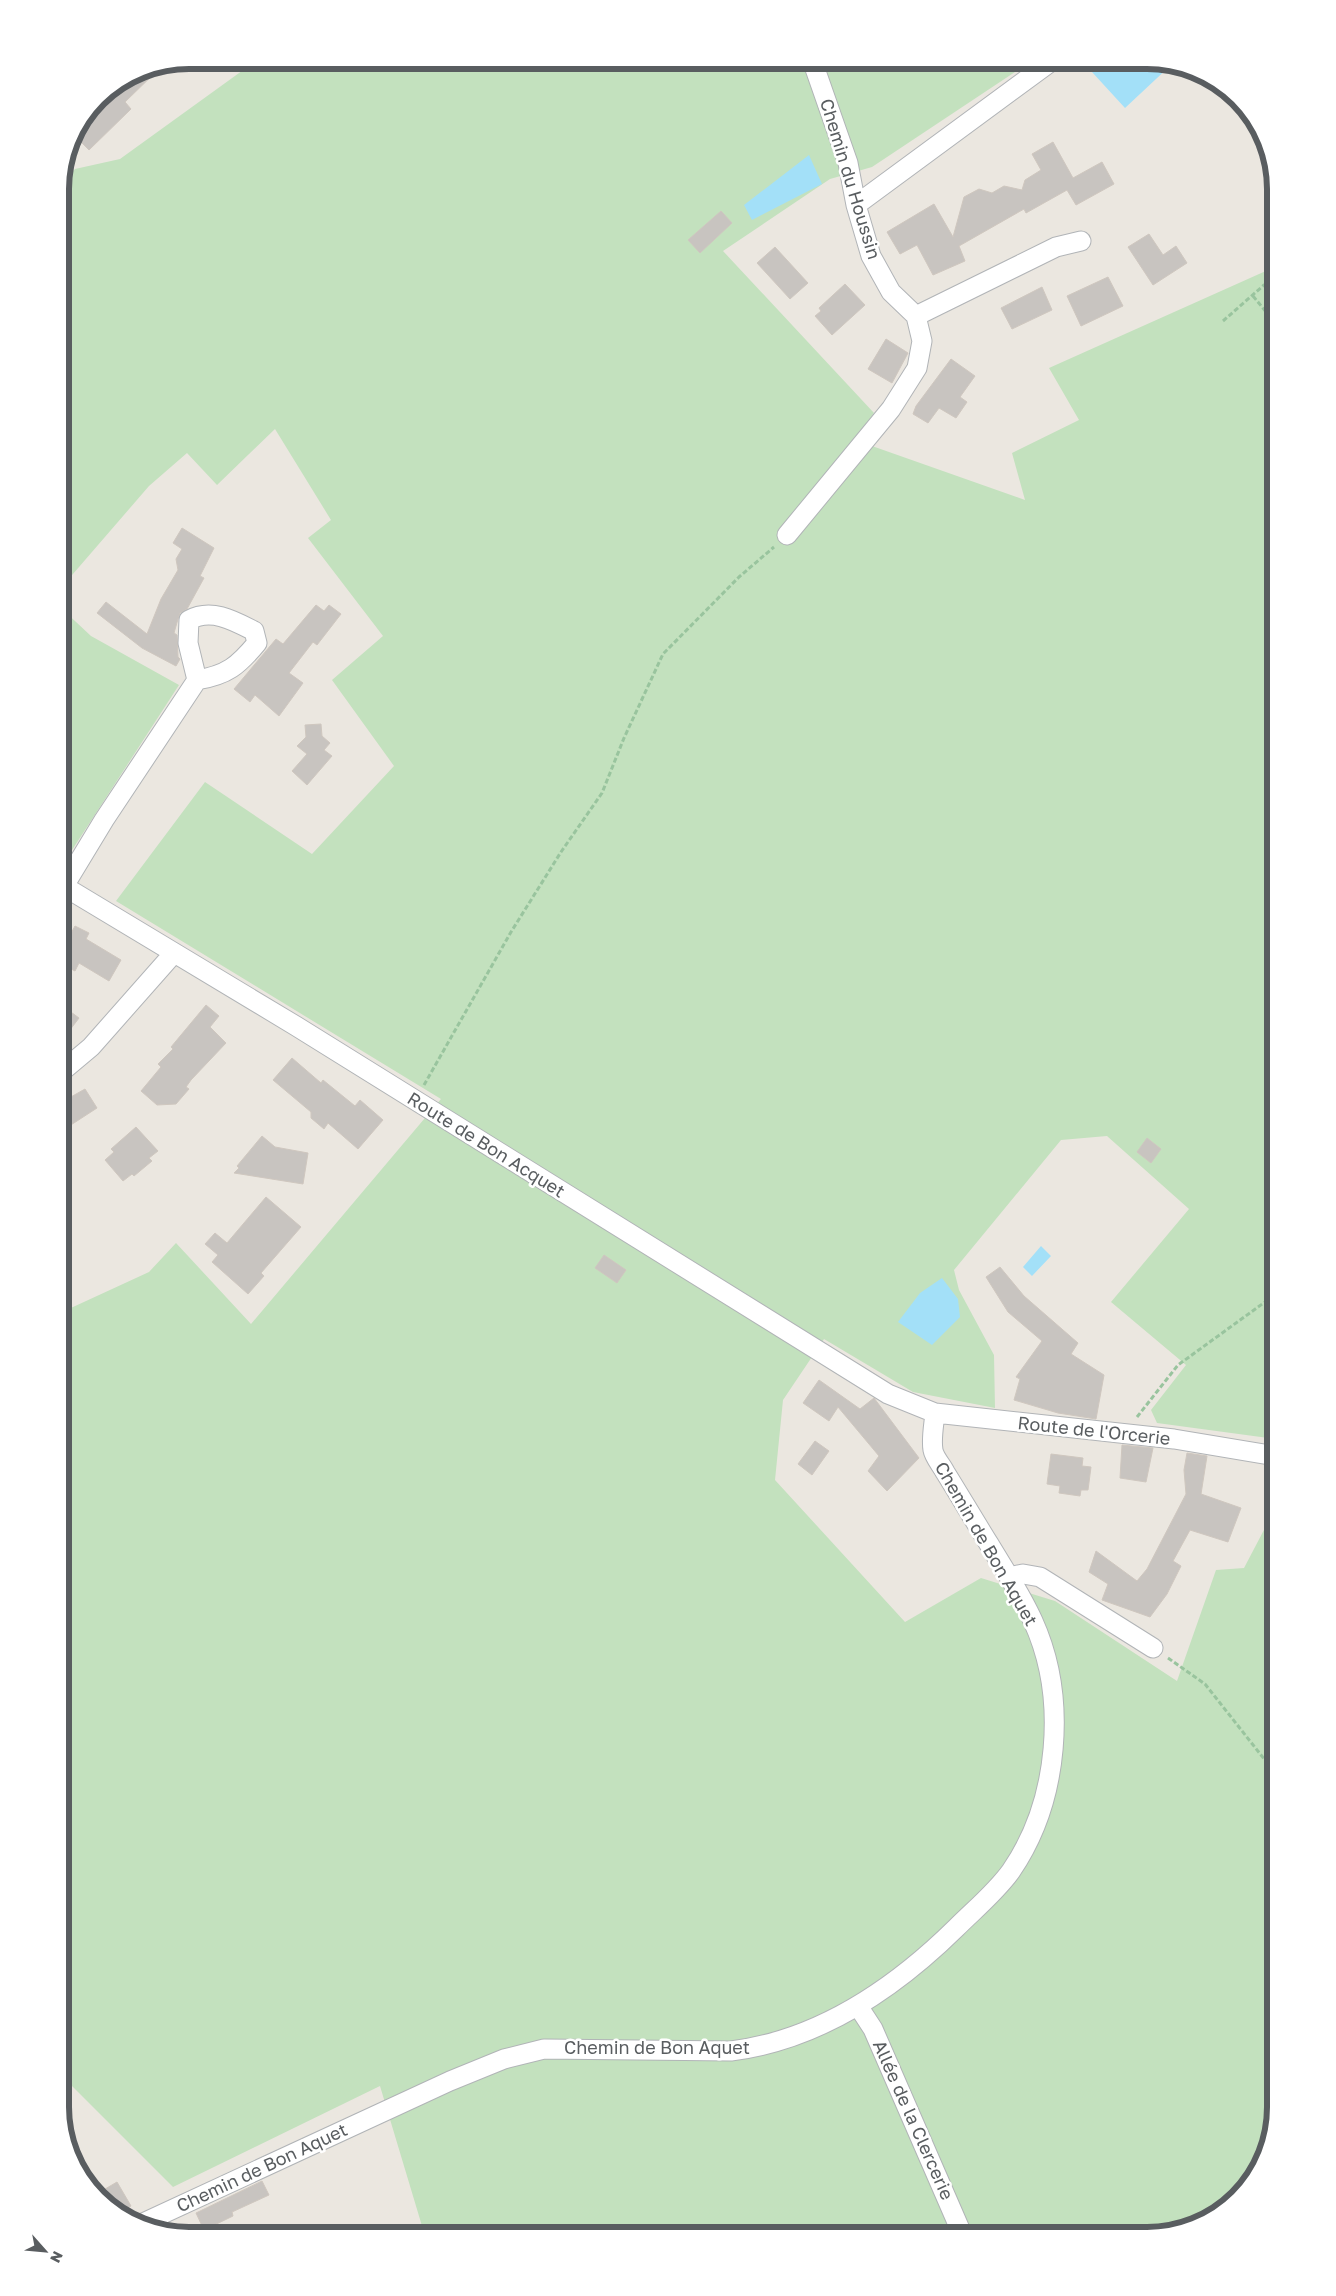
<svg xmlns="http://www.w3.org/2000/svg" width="1336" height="2296" font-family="'Golos Text',sans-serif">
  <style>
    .green { fill: #c3e1be }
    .water { fill: #a3e0f8 }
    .building { fill: #c8c4c0; stroke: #cfc7bf }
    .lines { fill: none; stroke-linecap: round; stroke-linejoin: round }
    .minor-casing { stroke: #b1b4b7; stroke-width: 21 }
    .path { stroke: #99c49e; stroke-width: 3; stroke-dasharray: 5 2.5; stroke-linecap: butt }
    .minor { stroke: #fff; stroke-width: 19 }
    .labels { text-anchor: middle; stroke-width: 5; stroke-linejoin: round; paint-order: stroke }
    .street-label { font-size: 18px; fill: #595d60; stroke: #fff }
    .rim { fill: none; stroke: #595d60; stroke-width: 6 }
  </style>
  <rect width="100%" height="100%" fill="#ebe7e0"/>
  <path class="green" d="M257 60H1033L872 167 830 179 723 251 874 413 857 437 872 446 1025 500 1012 453 1079 420 1049 368 1268 270 1276 263V1439L1157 1423 1151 1410 1186 1365 1111 1302 1189 1209 1107 1136 1061 1140 954 1270 959 1290 994 1355 995 1408 913 1392 824 1339 783 1400 775 1480 905 1622 981 1578 1055 1601 1177 1681 1216 1570 1244 1568 1276 1507V2108L1254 2179 1204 2223 1147 2236H425L380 2086 173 2187 60 2074V1313L149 1272 176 1243 251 1324 441 1099 116 901 205 782 312 854 394 766 332 680 383 636 308 538 331 520 275 429 217 485 187 453 149 486 60 589V186L75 169 120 159Z
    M60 607 91 636 179 685 61 867Z"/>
  <path class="water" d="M1103 60H1156L1171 65 1125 108 1092 72Z
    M809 155 822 184 752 220 744 205Z
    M1276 741V771L1269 756Z
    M1041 1246 1051 1256 1032 1276 1023 1267Z
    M942 1278 958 1299 960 1317 932 1345 898 1322 920 1293Z"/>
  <path class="building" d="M163 65 125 102 131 109 89 150 73 134 103 94 140 70Z
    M1053 142 1073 178 1102 162 1114 184 1076 205 1067 190 1026 213 1024 209 959 246 965 261 933 275 917 245 900 254 887 232 934 204 953 237 964 197 979 189 992 193 1004 186 1022 190 1025 180 1041 170 1032 154Z
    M721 211 732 223 700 253 688 240Z
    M1149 234 1163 255 1176 246 1187 263 1153 285 1128 247Z
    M775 247 808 283 790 299 757 263Z
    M1108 277 1123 306 1081 326 1067 296Z
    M845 284 865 305 832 335 815 316 821 311 819 308Z
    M1042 287 1052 310 1012 329 1001 308Z
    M886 339 908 353 892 383 868 369Z
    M951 359 975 376 960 397 967 402 956 418 939 408 928 423 913 414 916 406Z
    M182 528 214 548 200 576 204 578 187 609 180 613 178 619 174 633 177 635 178 657 180 659 176 666 142 648 97 613 106 602 147 634 161 599 178 570 176 559 182 549 173 543Z
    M316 605 324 611 329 605 341 614 317 645 313 642 289 673 303 683 279 716 255 695 250 702 234 689 276 639 283 644Z
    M321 724 322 736 330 743 324 750 332 756 307 785 292 771 307 754 297 746 306 737 305 725Z
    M75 926 89 933 86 939 121 960 109 981 79 963 75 971 60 963V930L70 935Z
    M60 1004 79 1018 60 1043Z
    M206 1005 219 1016 210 1027 226 1043 191 1080 186 1087 189 1089 176 1104 157 1105 141 1091 161 1067 158 1064 173 1049 171 1047Z
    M292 1058 321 1083 323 1080 355 1106 360 1100 383 1120 358 1149 328 1123 324 1129 311 1118V1112L273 1080Z
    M85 1089 97 1108 60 1132V1106L62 1102Z
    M136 1127 158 1151 149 1158 152 1161 134 1176 132 1174 123 1181 105 1160 114 1152 111 1149Z
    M262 1136 275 1147 308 1153 303 1184 234 1173 239 1168 237 1166Z
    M1147 1138 1161 1149 1151 1163 1137 1152Z
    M266 1197 301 1227 261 1273 264 1276 248 1294 212 1262 218 1255 205 1244 215 1233 227 1243Z
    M604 1255 626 1270 617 1283 595 1268Z
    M1000 1267 1024 1296 1078 1343 1071 1354 1104 1375 1096 1419 1058 1413 1014 1400 1020 1379 1016 1377 1042 1341 1008 1312 986 1277Z
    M819 1380 860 1409 874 1398 919 1458 887 1491 868 1471 879 1456 838 1407 829 1421 803 1403Z
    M815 1441 829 1451 812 1475 798 1464Z
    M1122 1445 1153 1448 1146 1482 1120 1478Z
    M1187 1453 1207 1456 1201 1494 1241 1508 1228 1542 1190 1530 1173 1561 1181 1566 1167 1594 1150 1617 1102 1600 1108 1584 1089 1572 1096 1551 1137 1581 1147 1569 1186 1494 1184 1470Z
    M1051 1454 1083 1458 1082 1466 1091 1467 1088 1490H1081L1080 1496 1059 1493 1060 1486 1047 1484Z
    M262 2181 269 2195 232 2212 233 2216 204 2230 196 2213Z
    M117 2182 131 2206 117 2214 100 2192Z"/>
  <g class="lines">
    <defs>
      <path id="minor" d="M856 205 1053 60
        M916 316 1056 247 1081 241
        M787 535 891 409 917 368 922 341 916 316 891 292 871 256 856 205 848 163 812 60
        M60 884 296 1026 888 1394 935 1413 1174 1439 1276 1456
        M64 886 104 820 197 680C227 675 238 666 257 643L254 631C233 620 211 608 189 620L188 643 197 680
        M60 1073 91 1047 174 953
        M1009 1577 1023 1574 1040 1577 1153 1648
        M858 2006 873 2029 963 2236
        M143 2223 450 2081 504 2059 544 2049 731 2051C819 2040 894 1989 956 1928 974 1910 996 1892 1011 1871 1059 1801 1068 1698 1033 1621 1021 1594 1004 1569 989 1544 974 1520 960 1496 945 1472 942 1466 934 1457 933 1450 931 1439 934 1424 935 1413"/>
    </defs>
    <use href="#minor" class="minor-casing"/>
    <path class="path" d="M1253 296 1276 324
      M1223 321 1264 285 1276 284
      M424 1085 511 932 561 852 602 793 624 738 663 654 739 577 774 547
      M1137 1417 1178 1365 1276 1294
      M1168 1658 1205 1684 1276 1774"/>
    <use href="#minor" class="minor"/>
  </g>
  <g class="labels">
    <g class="street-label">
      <text transform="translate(850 179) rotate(73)" y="6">Chemin du Houssin</text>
      <text transform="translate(486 1145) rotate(32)" y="6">Route de Bon Acquet</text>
      <text transform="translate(1094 1431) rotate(6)" y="6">Route de l'Orcerie</text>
      <text transform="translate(986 1544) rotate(60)" y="6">Chemin de Bon Aquet</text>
      <text x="657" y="2054">Chemin de Bon Aquet</text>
      <text transform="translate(913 2120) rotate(66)" y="6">Allée de la Clercerie</text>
      <text transform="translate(262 2168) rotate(-25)" y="6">Chemin de Bon Aquet</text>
    </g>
  </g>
  <path d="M0 0H1336V2296H0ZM189 69H1147A120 120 0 0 1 1267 189V2107A120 120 0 0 1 1147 2227H189A120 120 0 0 1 69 2107V189A120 120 0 0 1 189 69Z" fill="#fff" fill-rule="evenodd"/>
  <path class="rim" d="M189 69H1147A120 120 0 0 1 1267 189V2107A120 120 0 0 1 1147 2227H189A120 120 0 0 1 69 2107V189A120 120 0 0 1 189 69Z"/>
  <g transform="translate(45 2251) rotate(117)" stroke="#ffffff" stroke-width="4" paint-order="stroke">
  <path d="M0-4L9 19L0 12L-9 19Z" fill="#595d60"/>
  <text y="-8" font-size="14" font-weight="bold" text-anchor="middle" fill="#595d60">N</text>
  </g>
</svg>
